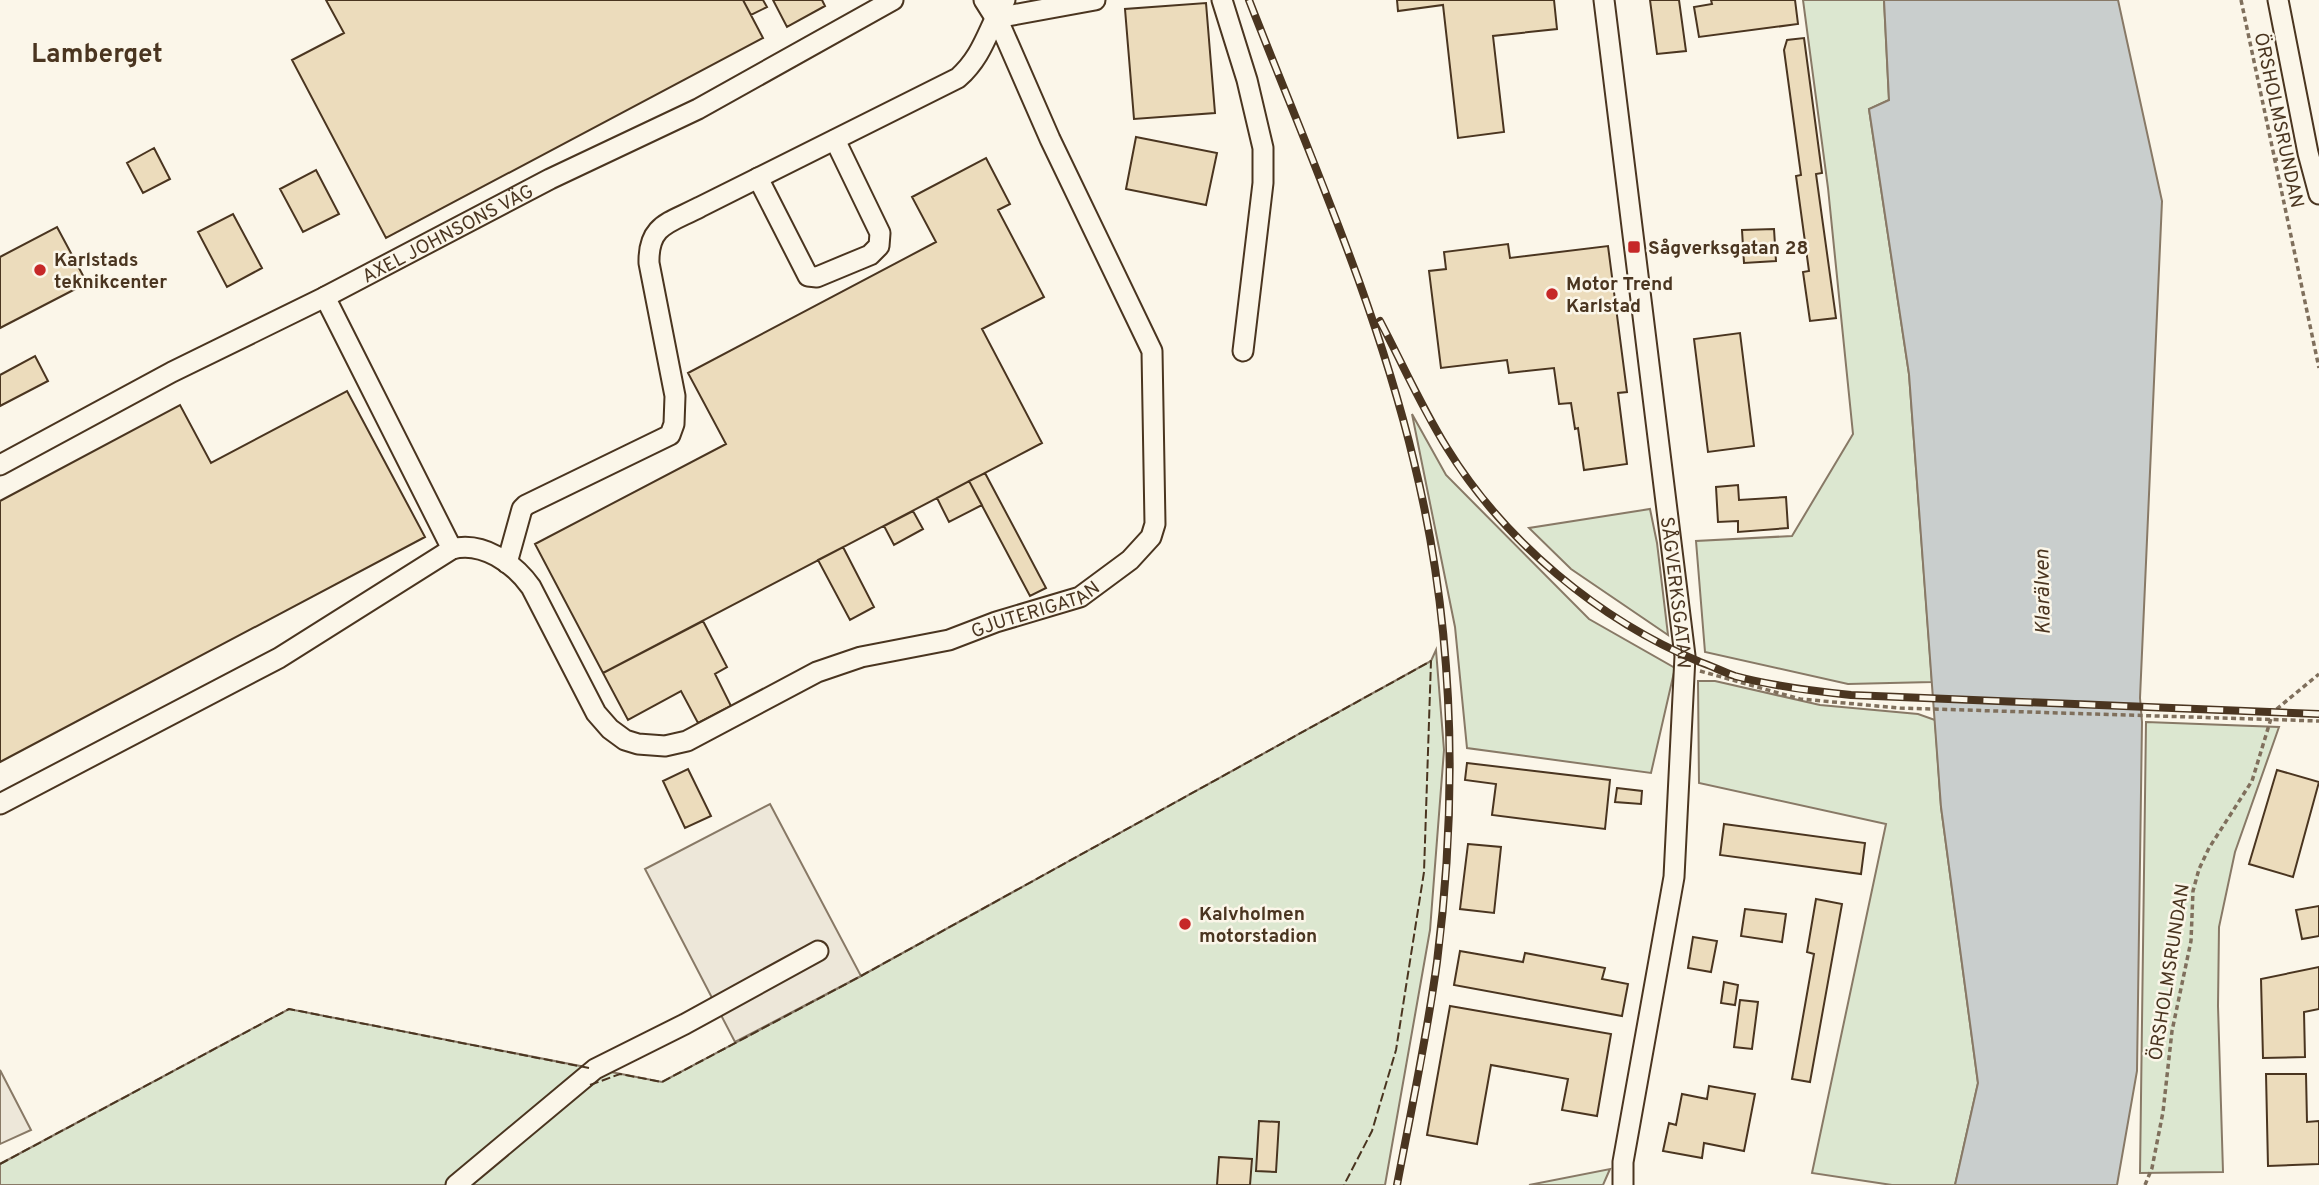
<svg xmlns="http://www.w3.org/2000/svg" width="2319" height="1185" font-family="Overpass,sans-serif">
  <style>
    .green { fill: #dce7d0; stroke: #887966; stroke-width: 2 }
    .parking { fill: #ede7d9; stroke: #887966; stroke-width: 2 }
    .water { fill: #c9cecd; stroke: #887966; stroke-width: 2 }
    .building { fill: #ecdcbc; stroke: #4a3520; stroke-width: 2 }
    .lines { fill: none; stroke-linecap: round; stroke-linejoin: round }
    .minor-casing { stroke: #4a3520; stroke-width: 23 }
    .path { stroke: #7f6f5c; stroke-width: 3.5; stroke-dasharray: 5 3.5; stroke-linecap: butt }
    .minor { stroke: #fbf6e9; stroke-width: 19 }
    .rail-casing { stroke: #4a3520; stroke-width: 8 }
    .rail { stroke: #fbf6e9; stroke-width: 5; stroke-dasharray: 16; stroke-linecap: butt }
    .fence { stroke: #4a3520; stroke-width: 2; stroke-dasharray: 9 3.5; stroke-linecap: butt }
    .poi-dot { fill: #c62828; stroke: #fbf6e9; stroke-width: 2.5 }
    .labels { text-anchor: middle; stroke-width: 5; stroke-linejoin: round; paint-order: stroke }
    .street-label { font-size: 19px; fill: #4a3520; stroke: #fbf6e9 }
    .poi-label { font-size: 19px; font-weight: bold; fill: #4a3520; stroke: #fbf6e9; text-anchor: start }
    .water-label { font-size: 21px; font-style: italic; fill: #4a3520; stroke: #fbf6e9 }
    .district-label { font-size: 26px; font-weight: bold; fill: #4a3520; stroke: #fbf6e9 }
  </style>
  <rect width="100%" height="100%" fill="#fbf6e9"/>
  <path class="green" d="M1803 0H1884L1889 100 1869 109 1909 374 1932 682 1848 684 1705 652 1696 541 1792 536 1853 434 1828 188Z
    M1412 414 1446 475 1589 619 1675 668 1651 773 1467 748 1455 627Z
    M1650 509 1657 543 1668 635 1571 569 1529 528Z
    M1436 650 1444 750 1430 930 1385 1185H0V1164L289 1009 662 1082 861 976 1431 661Z
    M1698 681H1715L1820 705 1918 714 1935 720 1941 807 1978 1083 1955 1185H1892L1812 1173 1886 824 1699 783Z
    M2146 722 2279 727 2235 852 2219 927 2218 1006 2223 1172 2140 1173Z
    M1610 1169 1603 1185H1529Z"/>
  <path class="parking" d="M770 804 861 976 735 1042 645 869Z
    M0 1070 31 1130 0 1144Z"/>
  <path class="water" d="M1884 0H2118L2162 201 2140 698 2142 722 2137 1071 2117 1185H1955L1978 1083 1941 807 1909 374 1869 109 1889 100Z"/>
  <path class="building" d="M326 0H743L763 38 386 238 292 60 344 33Z
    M743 0H763L767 7 751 15Z
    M773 0H822L825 6 787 27Z
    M1397 0H1554L1557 29 1493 36 1504 132 1458 138 1443 5 1398 11Z
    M1650 0H1679L1686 51 1657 54Z
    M1711 0H1795L1798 24 1699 37 1694 7 1712 4Z
    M1206 3 1215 113 1134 119 1125 9Z
    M1804 38 1822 173 1816 174 1836 318 1810 321 1803 272 1809 271 1796 176 1801 175 1784 50 1787 40Z
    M1136 137 1217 153 1206 205 1126 189Z
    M154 148 170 179 143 193 127 163Z
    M986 158 1010 204 998 210 1044 297 982 329 1042 443 603 673 535 544 726 444 688 373 936 242 912 197Z
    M316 170 339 214 303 232 280 189Z
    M233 214 262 268 227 287 198 232Z
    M57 227 87 283 0 328V257Z
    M1774 229 1776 261 1744 263 1742 230Z
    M1508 244 1510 258 1608 246 1627 392 1618 393 1627 464 1584 470 1578 428 1575 429 1571 403 1559 404 1554 368 1509 373 1507 360 1441 368 1429 271 1446 269 1444 252Z
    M1740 333 1754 446 1708 452 1694 339Z
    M35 356 48 381 0 406V375Z
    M347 391 425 537 0 762V501L180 405 211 463Z
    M985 473 1046 588 1030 596 969 481Z
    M969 481 982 505 949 522 937 498Z
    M1738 485 1739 500 1786 497 1788 528 1738 532V521L1718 522 1716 487Z
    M913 511 923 529 894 545 884 526Z
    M843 547 874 607 850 620 818 560Z
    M703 621 727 667 715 674 731 706 698 723 681 691 628 720 603 673Z
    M1467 763 1610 780 1605 829 1492 815 1496 784 1465 780Z
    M688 769 711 816 685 828 663 781Z
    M2277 770 2319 782 2293 877 2249 864Z
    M1617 788 1642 791 1641 804 1615 802Z
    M1724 824 1865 843 1861 874 1720 855Z
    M1468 844 1501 847 1494 913 1460 909Z
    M1816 899 1842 904 1810 1082 1792 1079 1814 954 1807 952Z
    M2319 906V936L2302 939 2296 910Z
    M1745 909 1786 914 1782 942 1741 936Z
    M1693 937 1717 941 1711 972 1688 968Z
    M1460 951 1523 962 1525 953 1605 968 1602 979 1628 984 1622 1016 1454 985Z
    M2319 967V1009L2304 1012 2305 1057 2263 1058 2261 979Z
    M1724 982 1738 985 1735 1005 1721 1003Z
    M1740 1000 1758 1002 1752 1049 1734 1047Z
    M1450 1006 1611 1034 1597 1116 1562 1110 1568 1079 1491 1065 1477 1144 1427 1135Z
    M2266 1074H2306L2307 1122 2319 1121V1164L2268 1166Z
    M1709 1086 1755 1094 1744 1151 1704 1143 1702 1158 1663 1151 1669 1123 1676 1125 1682 1094 1707 1099Z
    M1259 1121 1279 1122 1276 1172 1256 1171Z
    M1219 1157 1252 1159 1250 1185H1217Z"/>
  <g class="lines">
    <defs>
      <g id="minor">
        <path d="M1222 0 1247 80 1263 148V183L1243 351"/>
        <path id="s1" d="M1604 0 1685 656 1674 877 1623 1162V1185"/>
        <path d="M2278 0 2308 153 2319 194"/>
        <path d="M996 18 1095 0"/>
        <path d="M758 178 808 276 817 277 870 255 879 246 880 233 835 140"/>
        <path d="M325 297 452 549"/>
        <path id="s2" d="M0 465 172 372 325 297 550 179 698 109 893 0"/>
        <path d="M507 563 522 509 526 505 670 435 674 424 675 396 649 263C648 224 670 223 700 207L958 78C984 55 988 28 1005 0"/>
        <path id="s3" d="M0 804 279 658 452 549C482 541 514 563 531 587L596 713 610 729 625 740 638 744 665 746 687 741 817 672 861 657 949 640 996 622 1080 597 1130 560 1151 537 1155 524 1152 351 1050 139 1001 27 984 0"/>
        <path d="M456 1185 595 1069 685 1024 818 951"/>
      </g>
    </defs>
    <use href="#minor" class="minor-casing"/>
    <path class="path" d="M2241 0 2319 368
      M2273 160 2292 156
      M1700 671 1800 699 1900 708 2319 721
      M2145 1185 2152 1168 2163 1112 2172 1031 2191 941 2193 891 2199 869 2209 848 2252 781 2273 712 2319 674"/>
    <use href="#minor" class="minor"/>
    <defs>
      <path id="rail" d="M1249 0C1308 152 1376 303 1414 462 1454 625 1458 796 1437 962 1427 1036 1411 1111 1397 1185
        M1380 321C1402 363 1422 408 1447 448 1505 542 1599 620 1700 662 1712 666 1723 672 1735 676 1772 686 1812 691 1851 695L2319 714"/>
    </defs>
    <use href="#rail" class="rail-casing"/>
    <use href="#rail" class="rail"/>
    <path class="fence" d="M590 1085 620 1074 662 1082 861 976 1431 661 1424 872 1396 1050 1372 1131 1344 1185
      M0 1164 289 1009 589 1068"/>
  </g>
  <g class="poi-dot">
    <rect x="1627" y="240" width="14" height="14" rx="3.5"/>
    <circle cx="40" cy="270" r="7"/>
    <circle cx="1552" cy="294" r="7"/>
    <circle cx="1185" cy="924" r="7"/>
  </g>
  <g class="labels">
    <g class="street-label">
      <text transform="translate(2280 120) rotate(78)" y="7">ÖRSHOLMSRUNDAN</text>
      <text dy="7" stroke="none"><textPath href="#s2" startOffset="504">AXEL JOHNSONS VÄG</textPath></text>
      <text dy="7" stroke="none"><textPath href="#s1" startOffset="597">SÅGVERKSGATAN</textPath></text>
      <text dy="7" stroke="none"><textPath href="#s3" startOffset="1232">GJUTERIGATAN</textPath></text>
      <text transform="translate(2168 972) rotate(-81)" y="7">ÖRSHOLMSRUNDAN</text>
    </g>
    <g class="poi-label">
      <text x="1648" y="254">Sågverksgatan 28</text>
      <text x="54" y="266">Karlstads<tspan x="54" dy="22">teknikcenter</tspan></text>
      <text x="1566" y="290">Motor Trend<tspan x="1566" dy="22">Karlstad</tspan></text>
      <text x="1199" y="920">Kalvholmen<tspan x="1199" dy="22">motorstadion</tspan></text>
    </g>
    <g class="water-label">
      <text transform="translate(2042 592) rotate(-91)" y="7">Klarälven</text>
    </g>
    <g class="district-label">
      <text x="97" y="62">Lamberget</text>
    </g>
  </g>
</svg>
